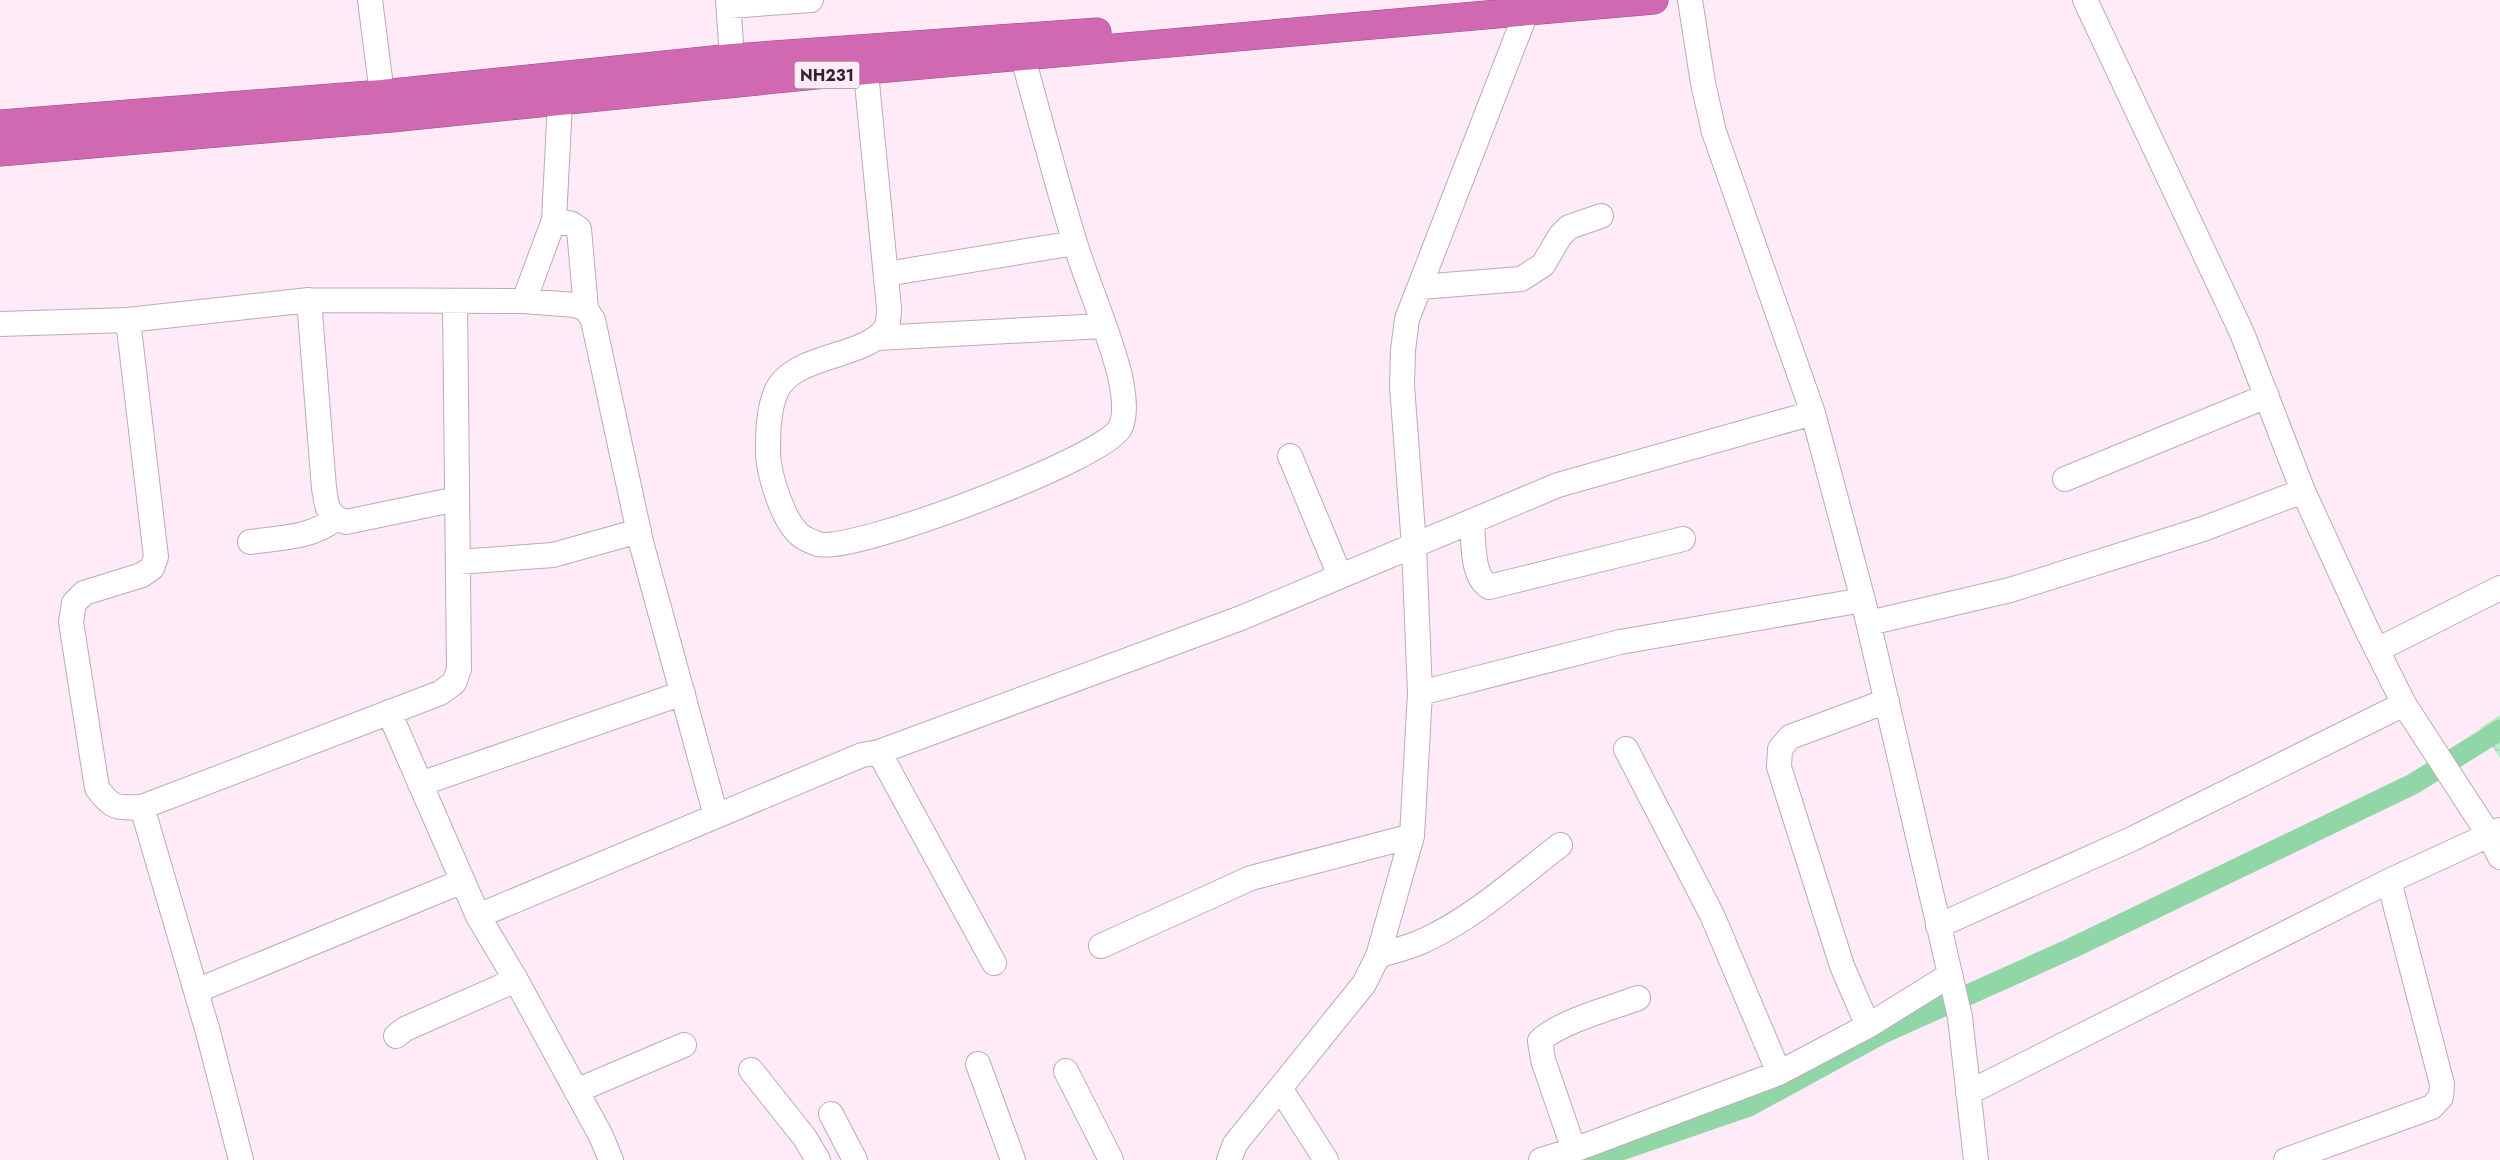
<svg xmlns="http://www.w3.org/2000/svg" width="2500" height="1160" font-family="Jost,sans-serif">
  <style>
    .wetland { fill: url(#wetland-marsh) }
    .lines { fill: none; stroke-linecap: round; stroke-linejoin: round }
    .canal { stroke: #91d6a7; stroke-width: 21 }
    .minor-casing { stroke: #bdaab6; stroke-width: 26 }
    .highway-casing { stroke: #985183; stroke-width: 29 }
    .minor { stroke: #fff; stroke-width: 24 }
    .highway { stroke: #d168b2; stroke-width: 28 }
    .labels { text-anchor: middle; stroke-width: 4; stroke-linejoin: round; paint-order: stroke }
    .shield { fill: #ffeaf7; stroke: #6d6168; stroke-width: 1 }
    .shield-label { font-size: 16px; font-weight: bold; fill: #2e262b }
  </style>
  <defs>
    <pattern id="wetland-marsh" width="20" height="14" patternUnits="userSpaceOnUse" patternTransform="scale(1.25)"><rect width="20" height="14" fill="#b9ecc8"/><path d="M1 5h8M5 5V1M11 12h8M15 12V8" fill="none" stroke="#9fcaac"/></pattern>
  </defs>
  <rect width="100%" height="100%" fill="#ffeaf7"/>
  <path class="wetland" d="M2500 715V758L2480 728Z"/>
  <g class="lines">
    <path class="canal" d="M1592 1160 1749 1106 1881 1034 2070 949 2413 784 2500 730"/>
    <defs>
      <path id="minor" d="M370 0 382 94
        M728 0 732 58
        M1690 0 1703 83 1714 132 1813 413 1863 600 1960 1017 1976 1160
        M2085 0 2242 333 2303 491 2366 628 2404 704 2489 835 2500 857
        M729 6 811 0
        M864 52 889 308C889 314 889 322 886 328 865 359 793 353 776 392 768 411 768 434 768 454 769 475 783 521 800 535 804 539 813 542 818 544 853 554 1107 457 1120 428 1127 415 1123 390 1120 376 1109 331 1089 288 1075 243 1056 182 1040 119 1023 58
        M554 220 572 224 579 229 586 309
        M886 274 1075 243
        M1420 287 1521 279 1543 265 1560 236 1569 227 1601 216
        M309 300 324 488C327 506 326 516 346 522L457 499
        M455 301 459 669 454 683 440 693 142 807C117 808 112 809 97 788L71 622 74 603 84 593 142 575 152 568 156 557 128 320 309 300 524 301 554 220 561 83
        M524 301 575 305 586 309 593 320 641 542 716 816
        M0 324 128 320
        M877 338 1103 326
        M1290 456 1340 576
        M2065 479 2267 396
        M1472 522C1474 542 1471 575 1489 587L1683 539
        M250 542C280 538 311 538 335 519
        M458 562 553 555 639 531
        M1869 623 2010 590 2203 529 2303 491
        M2377 650 2500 588
        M1420 693 1620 642 1863 600
        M389 712 478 916 516 980 601 1136 611 1160
        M1626 749 1712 915 1779 1073
        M879 752 994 963
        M420 784 683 693
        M142 807 208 1032 241 1160
        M478 916 862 755 879 752 1241 618 1558 485 1813 413
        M1938 926 2134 838 2404 704
        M1101 946 1251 878 1412 836
        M1378 956C1393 951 1411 947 1425 940 1475 917 1517 878 1560 845
        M196 991 463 881
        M1868 1026 1842 966 1779 767 1780 749 1790 737 1887 701
        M396 1036 405 1029 516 980
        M978 1064 1013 1160
        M751 1070 805 1138 818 1160
        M1066 1071 1111 1160
        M1280 1088 1326 1160
        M576 1091 684 1045
        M1968 1093 2389 881 2500 830
        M831 1114 855 1160
        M1574 1150 1543 1060 1540 1041C1558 1022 1612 1008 1638 998
        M1229 1160 1235 1144 1364 984 1378 956 1412 836 1420 693 1414 546 1402 386 1403 350 1407 319 1531 0
        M1541 1160 1574 1150 1779 1073 1868 1026 1950 975
        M2286 1160 2432 1107 2441 1097 2442 1084 2389 881"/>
      <path id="highway" d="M0 124 382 94 732 58 1097 32
        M0 152 392 118 866 70 1654 0"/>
    </defs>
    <use href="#minor" class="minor-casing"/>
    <use href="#highway" class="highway-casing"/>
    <use href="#minor" class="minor"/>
    <use href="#highway" class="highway"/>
  </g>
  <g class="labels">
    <rect class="shield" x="794.5" y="61.5" width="65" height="27" rx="4"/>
    <g class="shield-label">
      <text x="827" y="81">NH231</text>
    </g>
  </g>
</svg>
